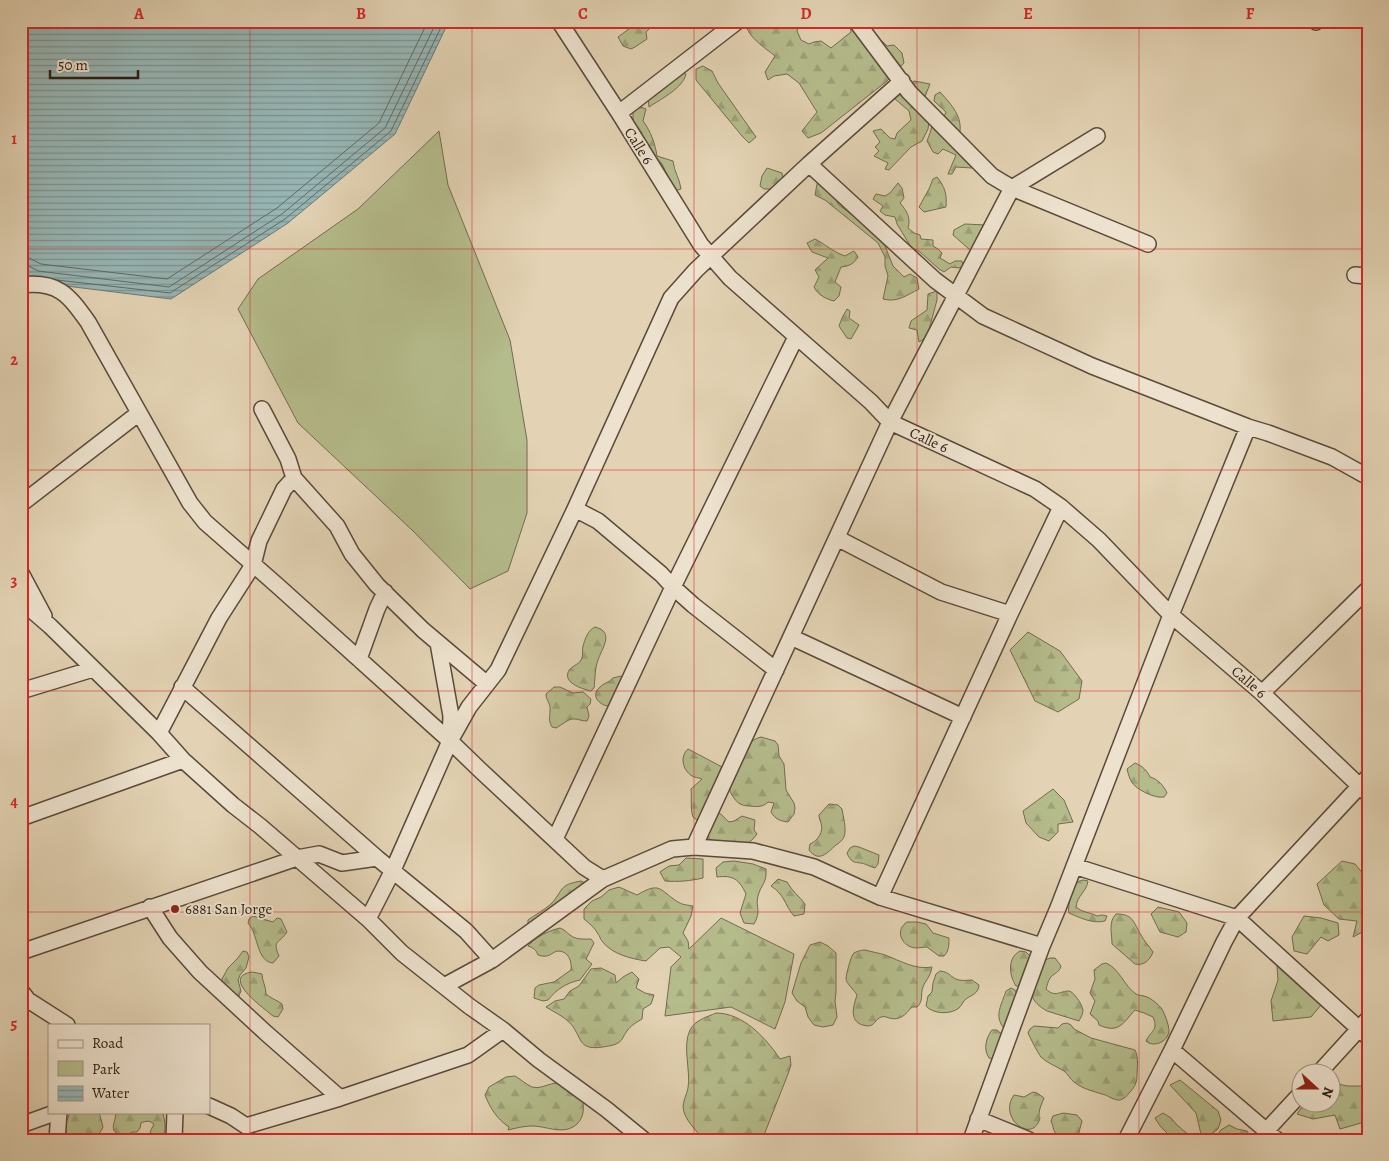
<svg xmlns="http://www.w3.org/2000/svg" width="1389" height="1161" font-family="Alegreya,serif">
  <style>
    .green { fill: #b5bc8c; stroke: #726c4f }
    .forest { fill: url(#forest-firs); stroke: #726c4f }
    .water { fill: url(#water-rules); stroke: #6d7974 }
    .lines { fill: none; stroke-linecap: round; stroke-linejoin: round }
    .shore { stroke: #626a64; stroke-width: 1 }
    .minor-casing { stroke: #5b4a3a; stroke-width: 18 }
    .minor { stroke: #ede2ce; stroke-width: 15 }
    .grid { fill: none; stroke: #d62828; stroke-width: 1; stroke-opacity: 0.55 }
    .poi-dot { fill: #8f2418; stroke: #ede2ce; stroke-width: 2 }
    .labels { text-anchor: middle; stroke-width: 4; stroke-linejoin: round; paint-order: stroke }
    .street-label { font-size: 15px; fill: #2e1d12; stroke: #ede2ce }
    .poi-label { font-size: 15px; fill: #2e1d12; stroke: #ede2ce; text-anchor: start }
    .neatline { fill: none; stroke: #d62828; stroke-width: 2 }
    .grid-label { font-size: 16px; text-anchor: middle; font-weight: bold; fill: #d62828 }
  </style>
  <defs>
    <pattern id="forest-firs" width="22" height="20" patternUnits="userSpaceOnUse" patternTransform="scale(1.25)"><rect width="22" height="20" fill="#b5bc8c"/><path d="M5 1l3.5 6h-7zM16 11l3.5 6h-7z" fill="#9ca178"/></pattern>
    <pattern id="water-rules" width="6" height="5" patternUnits="userSpaceOnUse" patternTransform="scale(1.25)"><rect width="6" height="5" fill="#97b6b5"/><path d="M0 2.5h6" fill="none" stroke="#7c9392"/></pattern>
  </defs>
  <rect width="100%" height="100%" fill="#e3d3b4"/>
  <filter id="stains"><feTurbulence type="fractalNoise" baseFrequency=".004" numOctaves="4"/><feColorMatrix values="0 0 0 0 .2 0 0 0 0 .09 0 0 0 0 .02 0 0 0 .5 -.17"/></filter>
  <radialGradient id="worn" r=".72"><stop offset=".6" stop-color="#630" stop-opacity="0"/><stop offset="1" stop-color="#630" stop-opacity=".3"/></radialGradient>
  <path class="green" d="M439 131 448 185 510 340 527 440V513L508 571 470 589 413 531 298 423 238 309 258 279 358 209Z"/>
  <path class="forest" d="M635 21H649L652 26 646 32 647 39 635 47 631 49 623 46 618 37 633 26Z
    M745 21H801L797 31 801 40 809 44 814 42 821 41 831 48 851 32 850 25 861 21H866L875 34 887 46 894 45 902 53 904 63 887 81 821 133 808 138 802 131 817 112 799 83 787 74 774 76 768 80 765 72 775 56C764 47 746 36 745 21Z
    M703 66 712 71 718 83 756 137 749 143 742 136 696 80V69Z
    M680 72 686 74C683 88 661 99 649 107L648 98Z
    M914 81 930 84 924 99 931 104 928 129 922 141 911 147 889 170 885 169 888 163 874 156 879 151 875 147 880 142 873 131 881 129 890 138 895 139 897 133 911 120 909 111 894 98Z
    M940 92C949 102 962 115 960 131 960 136 957 142 956 147L980 158 972 168 956 167 952 174H948L956 155 943 149 938 154 933 152 927 141 930 133 932 126 939 127 946 112 934 101 935 95Z
    M638 106 646 109 643 121C651 132 655 143 657 156L673 161C674 172 680 179 681 189L675 191 662 164 647 147 639 132 633 120V110Z
    M767 168 782 173 783 180 772 189H764L760 186 762 176Z
    M937 177C945 187 947 194 946 207L924 212 919 207 929 189 933 179Z
    M818 179 827 185 839 205 874 231 885 246 893 266 904 277 910 274 917 278 919 289C907 295 897 303 883 299L888 276 885 266V257L878 243 825 200 815 195Z
    M898 183 902 188 904 198 900 203C907 211 911 218 908 228L914 233 920 235 921 239 933 240V246L938 249 942 253 940 258 950 264 955 261H962L963 266 959 268 951 267 944 272 939 269 920 252 911 247 897 224 895 217 885 215 880 211 883 206 873 199 876 194 885 196 890 193Z
    M965 224 986 225 978 243 970 250 953 235 954 230Z
    M815 239C825 244 833 252 845 256L854 251 858 257C853 264 850 266 841 267L835 282 841 287 839 296 834 301C826 299 818 295 814 287L819 277 815 270 828 258 812 252 807 243Z
    M937 291V300L927 337 919 342 917 330 909 328 911 321 927 310 928 294Z
    M847 309 850 311 849 318 859 325 851 339 847 338 839 326 842 318Z
    M595 627C615 632 602 648 598 660 595 667 595 680 594 688L591 691C582 689 560 682 570 669 574 665 580 664 582 658 583 655 582 650 583 646 585 639 588 630 595 627Z
    M1028 632 1060 651 1082 681 1079 699 1058 712 1035 701 1010 650Z
    M621 676 623 680 611 703 607 706C599 704 591 696 599 688 603 683 609 683 613 678Z
    M554 687H560L573 693 583 692 591 699 590 704 587 707 589 716 587 721C581 721 579 719 574 719 569 718 562 725 556 728L552 727C548 720 550 717 550 710 551 704 546 700 546 694Z
    M761 737 775 741 778 745 779 756 784 764 786 790 794 803 795 808 794 814 788 822C780 821 775 819 771 812L774 803 768 802C763 807 758 807 750 806 743 806 738 804 734 798 724 786 733 775 739 763 744 753 749 739 761 737Z
    M688 749 726 769 702 819 697 820 693 817C690 808 692 799 691 789L702 779C700 778 697 778 694 777 683 772 679 757 688 749Z
    M1135 763C1142 766 1147 770 1150 777 1158 779 1164 786 1167 793L1164 797C1155 799 1135 789 1131 781 1129 777 1128 773 1127 769Z
    M1053 789 1064 800 1073 822 1058 824V832L1049 841 1039 837 1026 823 1023 811Z
    M829 804 838 805 842 809C843 816 847 829 844 837 842 841 839 843 836 845 827 853 819 863 809 850L810 844C818 841 824 831 821 823 820 820 819 818 819 815Z
    M719 813C723 815 725 819 729 822L734 821 742 816 755 820 754 830 757 834 753 839 746 845 718 842 709 839C707 831 712 817 719 813Z
    M854 846 859 847 879 855 878 864 875 868C872 867 870 866 867 865 857 860 853 867 847 853L850 848Z
    M686 858 703 859V878C690 881 678 882 665 881L660 872 669 866 679 865Z
    M734 861 753 864 766 869C767 884 761 884 758 896 755 908 762 910 754 924L744 923 740 913 746 894C739 879 733 875 717 877L716 868 723 862Z
    M1342 861 1355 864 1365 876 1368 877V929L1353 937 1357 921 1339 919 1324 905 1317 884Z
    M778 879 787 882C792 891 799 896 805 904L804 914 794 916C784 904 785 895 771 886Z
    M1083 880 1088 881C1087 891 1077 896 1076 907 1083 913 1090 912 1097 916L1102 915 1107 916 1105 921C1092 924 1081 918 1069 913 1067 907 1072 889 1076 884 1078 881 1079 881 1083 880Z
    M581 881 585 883 580 893 528 926V920C535 915 544 910 551 904 564 890 558 885 581 881Z
    M619 887 637 895C661 881 659 890 678 902 682 905 688 905 693 906L691 916 683 933 688 941 689 949 721 918 794 954 785 1002 775 1029 731 1007 665 1016 671 967 681 957 669 947 660 948 646 961C632 959 611 954 602 941 600 939 600 936 598 934 595 928 589 923 584 919V909L592 901 601 897 609 890Z
    M1158 907 1179 912 1187 923 1186 932 1178 937 1160 932 1151 914Z
    M1116 914C1134 914 1133 922 1141 935 1144 941 1149 946 1153 952 1150 960 1144 966 1135 964L1112 944C1112 934 1108 922 1116 914Z
    M253 916 273 922 277 918 281 919 287 932C279 944 272 940 279 956L273 963C260 962 258 944 254 934 253 930 251 927 248 923L249 919Z
    M1304 916 1321 918 1338 923 1339 935 1328 941 1321 937 1307 954 1294 951 1292 937Z
    M907 922H917L926 924 933 933 949 938C949 945 949 951 944 956H939L927 947C922 947 916 949 911 947 900 943 896 929 907 922Z
    M560 928C565 930 566 932 570 935 576 940 584 939 591 939L594 943 586 959 592 964 580 980C566 983 557 989 548 1000L543 1001 534 998 535 988 539 985 554 982 571 970C572 962 569 951 558 951 551 952 550 959 538 955 536 950 534 948 528 946 535 937 548 931 560 928Z
    M820 942 828 946 836 953V992L835 1001 837 1017 833 1025 823 1027 814 1025 808 1017 805 1007 797 1001 792 993 801 963 810 945Z
    M865 950C872 952 879 953 885 955 901 961 915 970 932 967 930 978 926 979 923 987 920 994 924 1001 917 1007H912C905 1015 900 1021 889 1018 886 1017 884 1016 881 1017 876 1019 874 1026 868 1026 866 1026 862 1025 860 1024 849 1018 854 1005 857 995 855 991 846 983 846 979 846 975 851 955 854 953 857 951 862 950 865 950Z
    M243 951 247 952 249 957 246 968 240 975 238 980 241 991 238 998 223 984 222 979 228 968 237 959Z
    M1020 951 1026 952 1033 959 1021 986H1016C1009 975 1007 958 1020 951Z
    M1050 958H1055L1061 966C1059 973 1054 973 1050 978 1048 981 1047 986 1046 989 1055 998 1060 991 1069 991 1074 992 1082 1004 1083 1010 1083 1014 1081 1017 1079 1021L1047 1011C1040 1007 1032 1001 1032 993L1042 963 1045 960Z
    M1288 960 1309 972 1324 986 1321 1005 1311 1017 1273 1021 1271 1001 1278 980 1277 966Z
    M1106 963C1120 969 1124 986 1136 994 1139 996 1143 995 1147 997 1152 999 1159 1005 1162 1009 1165 1015 1169 1025 1169 1031 1168 1042 1153 1048 1146 1041 1150 1031 1159 1031 1153 1017L1144 1013 1135 1010C1123 1023 1119 1034 1099 1025L1098 1021 1090 1014 1095 1001 1090 993 1095 979 1094 970 1102 964Z
    M601 968 615 975 616 983 623 977 632 972 639 979 636 988 645 993 654 995 651 1004 643 1009 642 1019C637 1022 630 1026 627 1031 623 1036 623 1040 618 1043 613 1046 607 1046 603 1047 576 1051 583 1036 569 1022 563 1016 554 1012 546 1007L555 1001 564 999 570 991 579 986 591 969Z
    M940 971C951 972 950 978 959 980 963 981 968 980 972 980L979 985C978 994 973 994 966 999 963 1001 962 1005 959 1008 950 1015 933 1014 926 1006L928 996 932 992 933 983 936 974Z
    M252 972 262 974C262 981 266 986 266 994 270 998 277 1000 282 1004L283 1009 278 1017 273 1016C265 1009 219 977 252 972Z
    M1011 988 1015 990 1019 998 1008 1027H1003C994 1015 1002 1004 1006 991Z
    M716 1013C743 1013 766 1038 780 1059L790 1056 791 1065 788 1074 762 1140H704C697 1131 684 1120 683 1107 683 1101 687 1094 688 1088 691 1071 682 1046 690 1030 695 1020 707 1017 716 1013Z
    M1067 1023 1071 1025 1074 1029 1091 1038 1135 1050C1139 1058 1137 1068 1137 1076 1137 1083 1134 1088 1129 1093 1127 1096 1124 1099 1120 1100 1114 1101 1108 1095 1102 1094 1092 1091 1083 1089 1074 1082 1070 1079 1068 1074 1064 1071 1056 1066 1047 1063 1041 1057 1036 1050 1032 1041 1028 1033L1030 1029 1034 1026 1058 1028 1062 1024Z
    M992 1030H997L1004 1036 994 1059 989 1058C983 1049 986 1038 992 1030Z
    M515 1076C520 1079 527 1085 532 1087 543 1090 552 1080 563 1084 571 1088 577 1096 583 1103 584 1111 583 1118 577 1124 564 1136 547 1126 532 1126 524 1126 516 1128 508 1130L509 1127C497 1119 490 1108 485 1095L489 1087 506 1077Z
    M1180 1080 1218 1111 1221 1120 1218 1129 1210 1135 1201 1134 1196 1113 1170 1085Z
    M1332 1083 1348 1086H1368V1124L1361 1123 1340 1129 1335 1115 1313 1119 1297 1114 1304 1104H1332Z
    M1033 1092 1037 1093 1044 1098C1042 1103 1039 1109 1039 1114 1039 1119 1041 1116 1039 1121 1030 1143 998 1117 1014 1095L1024 1097Z
    M70 1112H99L103 1127C95 1144 85 1140 68 1140L65 1127Z
    M116 1112H157L163 1114C165 1122 167 1130 162 1138H157L150 1132 154 1124C149 1120 146 1121 141 1123L140 1128 137 1132H132L124 1137C107 1130 115 1127 116 1112Z
    M1063 1113 1077 1115 1082 1121 1078 1136 1074 1139 1056 1134C1053 1130 1053 1125 1051 1121L1053 1116Z
    M1163 1113 1171 1118 1177 1125 1195 1140H1174L1160 1126 1155 1118Z
    M1229 1125 1237 1129 1247 1131 1252 1140H1214L1221 1130Z"/>
  <path class="water" d="M21 21H449L395 134 288 223 171 299 34 282 21 275Z"/>
  <g class="lines">
    <path class="shore" d="M21 257 29 258 41 264 167 279 277 208 379 123 428 21
      M21 265H27L38 271 169 287 282 214 385 128 437 21
      M57 280 170 293 285 219 391 131 444 21"/>
    <defs>
      <path id="minor" d="M559 21 619 113 701 245 730 278 871 402 890 422 1035 489 1061 507 1099 540 1171 615 1262 693 1368 794
        M856 21 909 92 992 176 1012 188 1148 244
        M1316 22V21
        M619 113 738 21
        M809 164 935 280 983 316 1092 366 1248 427 1268 433 1332 457 1368 477
        M1355 275 1368 276
        M21 285C58 281 68 294 88 322L190 503 205 522 279 587 450 741
        M262 409 288 459 294 478 337 526 352 554 377 585 423 630 487 684
        M21 504 139 413
        M575 509 598 521 661 574 673 587 693 605 776 670
        M837 538 941 592 1010 614
        M21 573 44 616
        M21 601 50 626 159 733 183 760 233 805 260 826 368 919 402 953 469 1006 503 1030 539 1060 606 1109 644 1140
        M791 637 963 717
        M438 643 451 716 450 739
        M359 659 377 609 385 592
        M182 687 377 858 466 931 492 960
        M21 691 93 669
        M1262 693 1368 589
        M159 733 219 618 253 565 259 541 284 489 294 478
        M450 741 469 707 498 670 575 509 671 298 696 270 809 164 902 81
        M21 818 183 760
        M555 839 673 587 796 337
        M694 847 890 422 1012 188 1097 136
        M1074 866 1237 918 1368 1037
        M880 897 1010 614 1061 507
        M150 907 170 938 200 972 266 1033 340 1098
        M368 919 393 870 450 741 479 769 584 867 603 879 672 849 694 847 753 851 814 867 880 897 1042 946
        M21 952 297 858 319 854 342 863 377 858
        M444 986 492 960 603 879
        M21 991 28 1000 67 1025
        M1172 1050 1277 1140
        M1318 1074 1368 1019
        M209 1106 231 1116 246 1126 340 1098 468 1055 503 1030
        M978 1119 1029 1140
        M21 1125 57 1112
        M1267 1130 1302 1092
        M57 1140 59 1112
        M174 1140 175 1112
        M971 1140 1042 946 1058 908 1171 615 1248 427
        M1126 1140 1172 1050 1224 942 1237 918 1368 777"/>
    </defs>
    <use href="#minor" class="minor-casing"/>
    <use href="#minor" class="minor"/>
  </g>
  <path class="grid" d="M250 21V1140M472 21V1140M694 21V1140M917 21V1140M1139 21V1140M21 249H1368M21 470H1368M21 691H1368M21 912H1368"/>
  <circle class="poi-dot" cx="175" cy="909" r="5"/>
  <g class="labels">
    <g class="street-label">
      <text transform="translate(639 146) rotate(58)" y="5">Calle 6</text>
      <text transform="translate(929 440) rotate(25)" y="5">Calle 6</text>
      <text transform="translate(1249 682) rotate(41)" y="5">Calle 6</text>
    </g>
    <g class="poi-label">
      <text x="185" y="914">6881 San Jorge</text>
    </g>
  </g>
  <rect width="1389" height="1161" fill="none" stroke="#e3d3b4" stroke-width="55"/>
  <rect x="48" y="1024" width="162" height="90" fill="#ede2ce" stroke="#a19383"/>
  <rect x="58" y="1040" width="25" height="8" fill="#ede2ce" stroke="#a19383"/>
  <text x="92" y="1048" font-size="15" fill="#2e1d12">Road</text>
  <rect x="58" y="1061" width="25" height="15" fill="#b5bc8c" stroke="#a19383"/>
  <text x="92" y="1074" font-size="15" fill="#2e1d12">Park</text>
  <rect x="58" y="1086" width="25" height="15" fill="url(#water-rules)" stroke="#a19383"/>
  <text x="92" y="1098" font-size="15" fill="#2e1d12">Water</text>
  <g transform="translate(1316 1088) rotate(111)"><circle r="24" fill="#ede2ce" stroke="#a19383"/>
  <path d="M0-4L9 19L0 12L-9 19Z" fill="#8f2418"/>
  <text y="-8" font-size="14" font-weight="bold" text-anchor="middle" fill="#2e1d12">N</text>
  </g>
  <path d="M50 70v8h88v-8" fill="none" stroke="#2e1d12" stroke-width="2.5"/>
  <text x="58" y="70" font-size="15" fill="#2e1d12" stroke="#ede2ce" stroke-width="4" paint-order="stroke">50 m</text>
  <rect x="28" y="28" width="1334" height="1106" class="neatline"/>
  <g class="grid-label">
    <text x="139" y="19">A</text>
    <text x="361" y="19">B</text>
    <text x="583" y="19">C</text>
    <text x="806" y="19">D</text>
    <text x="1028" y="19">E</text>
    <text x="1250" y="19">F</text>
    <text x="14" y="144">1</text>
    <text x="14" y="365">2</text>
    <text x="14" y="586">3</text>
    <text x="14" y="807">4</text>
    <text x="14" y="1029">5</text>
  </g>
  <rect width="100%" height="100%" filter="url(#stains)"/>
  <rect width="100%" height="100%" fill="url(#worn)"/>
</svg>
